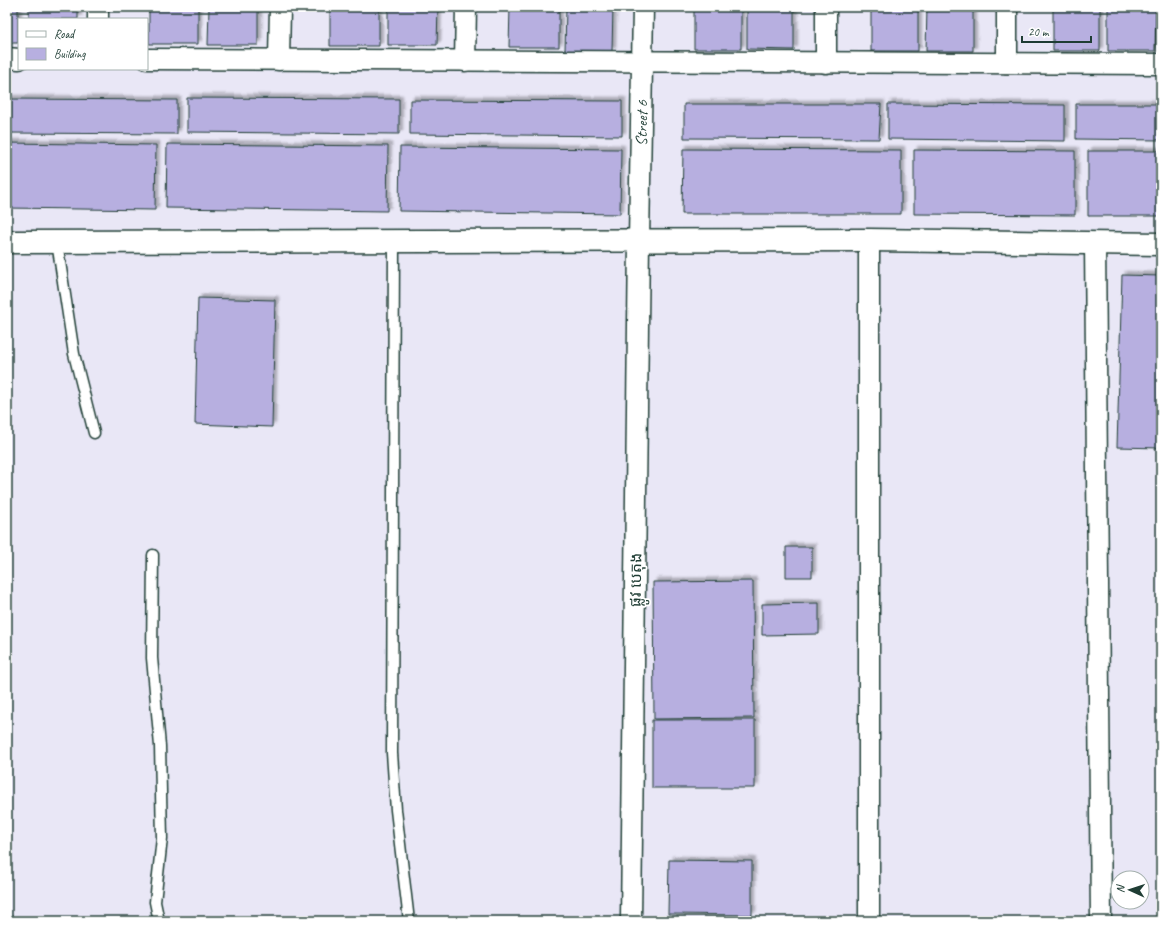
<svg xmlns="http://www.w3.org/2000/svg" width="1168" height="928" font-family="Caveat,'Noto Sans Khmer',sans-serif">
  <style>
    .building { fill: #b7afe0; stroke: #1f3d34; filter: url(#shadow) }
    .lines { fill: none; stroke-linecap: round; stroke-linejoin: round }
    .lane-casing { stroke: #1f3d34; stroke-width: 13 }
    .street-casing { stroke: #1f3d34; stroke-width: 23 }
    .secondary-casing { stroke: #1f3d34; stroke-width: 25 }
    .lane { stroke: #fff; stroke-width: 10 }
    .street { stroke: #fff; stroke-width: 20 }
    .secondary { stroke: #fff; stroke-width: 22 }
    .labels { text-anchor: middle; stroke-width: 3.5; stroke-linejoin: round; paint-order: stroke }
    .street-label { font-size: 16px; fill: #1f3d34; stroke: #fff }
  </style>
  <defs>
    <filter id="shadow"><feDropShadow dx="3.5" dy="-3.5" stdDeviation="1" flood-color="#0004"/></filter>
  </defs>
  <rect width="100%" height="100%" fill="#e9e7f6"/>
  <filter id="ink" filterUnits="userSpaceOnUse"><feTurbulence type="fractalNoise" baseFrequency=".025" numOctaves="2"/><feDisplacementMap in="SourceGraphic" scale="8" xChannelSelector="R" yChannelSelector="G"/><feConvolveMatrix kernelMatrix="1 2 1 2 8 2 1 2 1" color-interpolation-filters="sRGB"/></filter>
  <g filter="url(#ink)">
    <path class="building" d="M7 7H18V43H7Z
      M29 7H78V19H29Z
      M149 7H198V44H149Z
      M209 7H258V45H208Z
      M330 7H379V46H330Z
      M388 7H438L437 45H388Z
      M510 7H559V47H509Z
      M566 7H613L612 51H565Z
      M694 7H741V49H694Z
      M747 7H794V50L747 49Z
      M871 7H918V51H871Z
      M927 7H973V51H926Z
      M1053 7H1100V51H1053Z
      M1108 7H1156L1155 51H1108Z
      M187 98 399 99V134L187 132Z
      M7 99 177 100V134L7 133Z
      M410 100 622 101V136L410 134Z
      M684 104H881L879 139 684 138Z
      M888 104 1065 105V141L888 139Z
      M1076 104H1161V140L1076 139Z
      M7 143 156 145 155 210 7 208Z
      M167 144 388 146 387 211 166 208Z
      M400 147 621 149 620 214 399 211Z
      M683 149 901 150V214H682Z
      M914 150 1075 151V215L914 214Z
      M1088 151H1161V216H1088Z
      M1122 275 1161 276V448L1117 447Z
      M198 298 275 300 272 427 195 424Z
      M786 547H812V577H786Z
      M753 581 754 718 654 719 653 582Z
      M819 603V634L762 635V604Z
      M652 720H755V788H652Z
      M669 860 752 861V915L668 914Z"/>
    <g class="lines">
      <defs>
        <path id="lane" d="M394 241 392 753 396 810 409 921
          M57 242 74 354 94 433
          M153 555 152 658 160 746 162 838 155 902 159 921"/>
        <g id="street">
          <path d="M1007 7V63"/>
          <path d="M98 19V7"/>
          <path d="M7 58 19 59"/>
          <path d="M147 59 1161 64"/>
          <path d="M279 60 280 7"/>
          <path d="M465 61 466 7"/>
          <path d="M826 63V7"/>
          <path d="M1095 243 1101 921"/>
          <path id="s1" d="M631 921 639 240 643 7"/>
          <path d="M869 921V240"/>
        </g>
        <path id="secondary" d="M7 242 869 240 1161 244"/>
      </defs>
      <use href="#lane" class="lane-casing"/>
      <use href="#street" class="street-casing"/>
      <use href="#secondary" class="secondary-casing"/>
      <use href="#lane" class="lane"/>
      <use href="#street" class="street"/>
      <use href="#secondary" class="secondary"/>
    </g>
  </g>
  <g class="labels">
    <g class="street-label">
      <text dy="6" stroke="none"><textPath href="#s1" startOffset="798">Street 6</textPath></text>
      <text transform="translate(635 580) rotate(-89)" y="6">ផ្លូវ បេតុង</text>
    </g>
  </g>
  <rect width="1168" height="928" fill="none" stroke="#fff" stroke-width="24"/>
  <rect x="12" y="12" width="1144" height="904" fill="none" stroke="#1f3d34" stroke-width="1.5" filter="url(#ink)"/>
  <rect x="18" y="18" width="130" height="52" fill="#ffffff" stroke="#a5b1ae"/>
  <rect x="26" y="31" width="20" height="6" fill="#ffffff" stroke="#a5b1ae"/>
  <text x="54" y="38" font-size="12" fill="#1f3d34">Road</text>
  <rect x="26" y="48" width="20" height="12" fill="#b7afe0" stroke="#a5b1ae"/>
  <text x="54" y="58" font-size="12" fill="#1f3d34">Building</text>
  <g transform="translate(1130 890) rotate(273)"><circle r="19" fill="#ffffff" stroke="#a5b1ae"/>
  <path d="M0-3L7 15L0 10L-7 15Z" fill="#1f3d34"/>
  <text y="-6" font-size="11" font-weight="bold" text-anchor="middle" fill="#1f3d34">N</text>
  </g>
  <path d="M1022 36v6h69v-6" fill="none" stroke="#1f3d34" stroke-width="2"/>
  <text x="1028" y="36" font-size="12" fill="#1f3d34" stroke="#ffffff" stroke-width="3" paint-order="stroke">20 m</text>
</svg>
